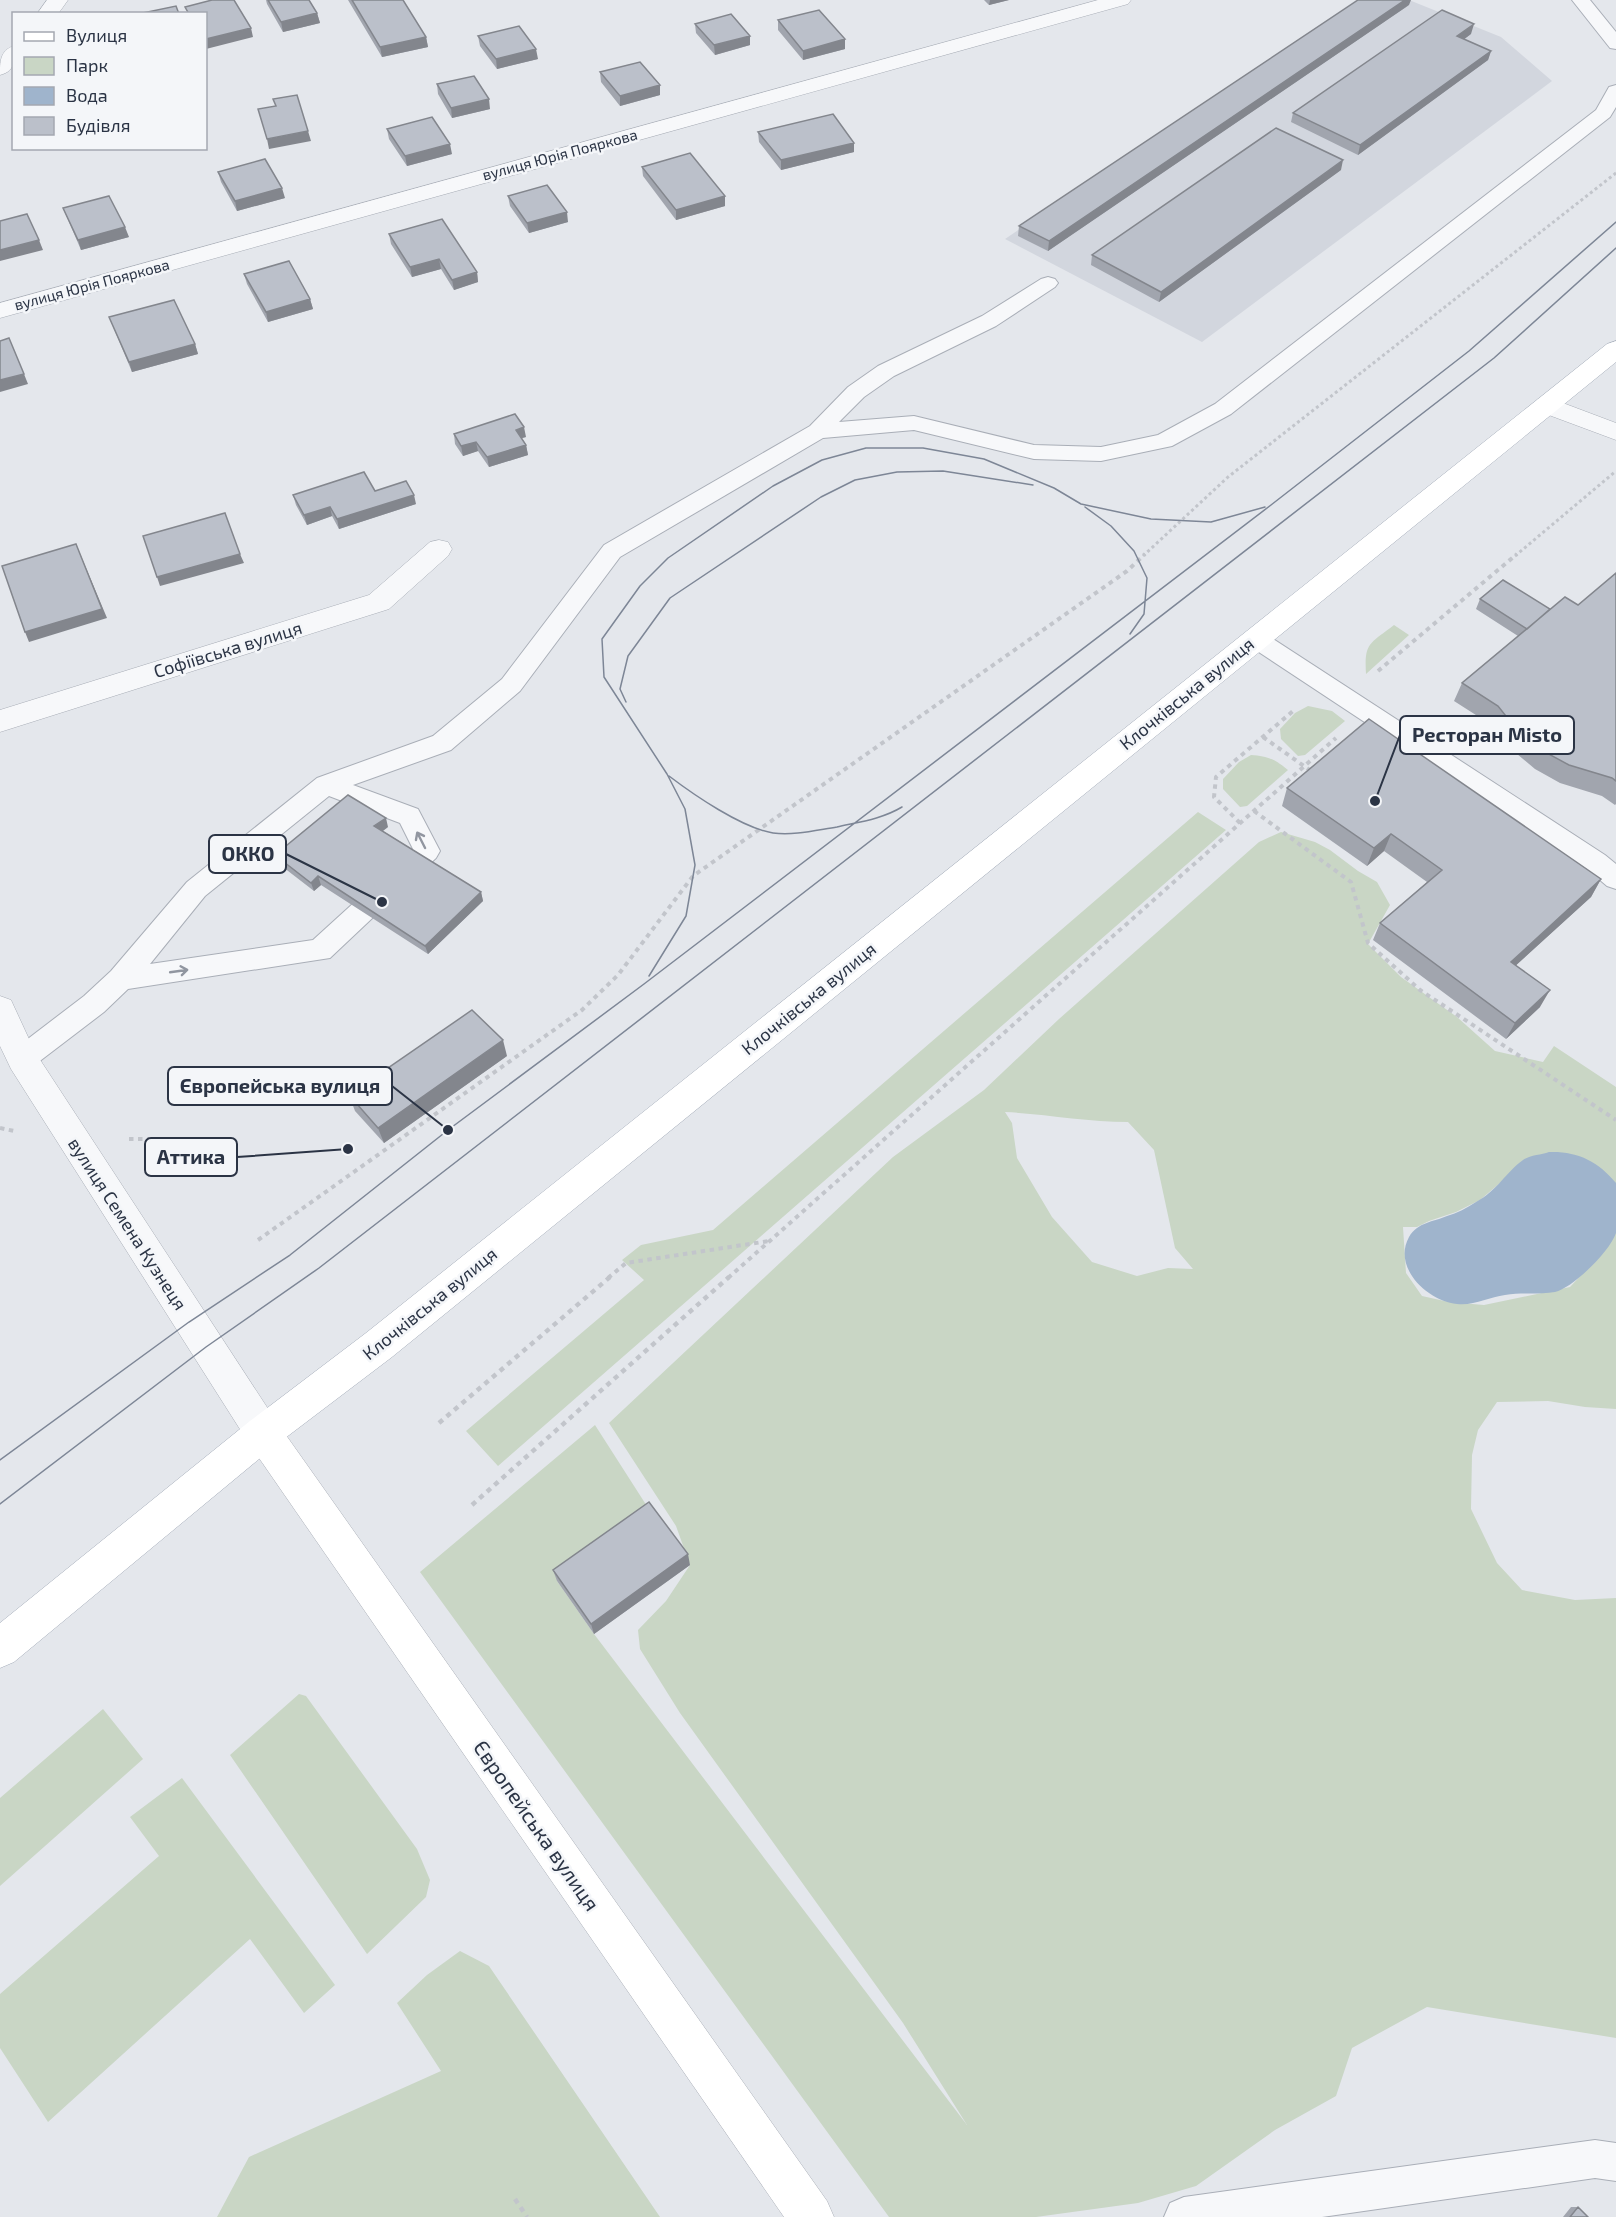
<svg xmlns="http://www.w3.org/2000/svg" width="1616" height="2217" font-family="'Exo 2',sans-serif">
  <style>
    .built { fill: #d2d6de }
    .green { fill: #c9d6c5; fill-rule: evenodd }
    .water { fill: #9fb4cc }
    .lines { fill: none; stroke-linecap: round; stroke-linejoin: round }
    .lane-casing { stroke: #a9aeb7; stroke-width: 2 }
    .street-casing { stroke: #a9aeb7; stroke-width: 1 }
    .secondary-casing { stroke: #a9aeb7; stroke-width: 1 }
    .primary-casing { stroke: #a3abb8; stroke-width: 1 }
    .path-far2 { stroke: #c2c5cb; stroke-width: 3; stroke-dasharray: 3 3; stroke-linecap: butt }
    .path-far1 { stroke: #c2c5cb; stroke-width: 4; stroke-dasharray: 4.5 4.5; stroke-linecap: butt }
    .path { stroke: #c2c5cb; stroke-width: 4.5; stroke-dasharray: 5 5; stroke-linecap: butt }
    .lane { fill: #f7f8fa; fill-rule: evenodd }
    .street { fill: #f7f8fa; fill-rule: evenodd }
    .secondary { fill: #fff; fill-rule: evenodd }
    .primary { fill: #fff; fill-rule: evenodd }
    .tram { stroke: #7d8696; stroke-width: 1.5 }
    .wall { fill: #a1a5ae }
    .shaded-wall { fill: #83868d }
    .building { fill: #bbc0ca; stroke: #83868d; stroke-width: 1.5 }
    .oneway { stroke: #9196a0 }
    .labels { text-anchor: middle; stroke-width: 5; stroke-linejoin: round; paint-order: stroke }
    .far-street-label { font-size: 15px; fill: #2b3445; stroke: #f4f6f9 }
    .street-label { font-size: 18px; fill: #2b3445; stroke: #f4f6f9 }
    .near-street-label { font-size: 21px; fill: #2b3445; stroke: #f4f6f9 }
    .leader { fill: none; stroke: #2b3445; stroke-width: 2 }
    .callout-dot { fill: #2b3445; stroke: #f4f6f9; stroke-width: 2 }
    .callout { fill: #f4f6f9; stroke: #2b3445; stroke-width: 2 }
    .callout-label { font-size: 20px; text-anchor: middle; font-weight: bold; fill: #2b3445 }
  </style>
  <rect width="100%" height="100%" fill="#e4e7ec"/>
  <path class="built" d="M1356 0H1409L1501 37 1552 81 1202 342 1005 239Z"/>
  <path class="green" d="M1394 625 1409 635 1366 674C1364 642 1370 644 1394 625Z
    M1308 706 1332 711 1345 721 1305 755 1298 756 1281 739 1280 729 1295 713Z
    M1251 755C1268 756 1276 760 1288 770L1247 806 1240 807 1223 789V779L1239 762Z
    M1198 812 1226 830 498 1466 466 1431 644 1280 622 1260 641 1245 713 1230Z
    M1281 832 1315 842 1330 850 1358 871 1377 882 1390 905 1368 944 1401 977 1457 1017 1495 1051 1543 1062 1554 1046 1616 1087V1185L1507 1177 1480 1200 1456 1212 1429 1221 1417 1227H1403L1406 1273 1422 1296 1449 1302 1484 1305 1570 1287 1601 1254 1616 1231V1409L1585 1407 1548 1401 1497 1402 1478 1430 1472 1455 1471 1509 1497 1563 1522 1590 1575 1600 1616 1598V2038L1427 2007 1352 2048 1336 2096 1275 2130 1196 2186 1138 2203 1036 2217H889L420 1572 595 1425 652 1514 557 1581 594 1634 967 2125 903 2023 680 1713 640 1649 638 1630 666 1601 690 1565 676 1526 609 1423 893 1157 984 1090 1059 1019 1259 842ZM1005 1112C1046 1114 1087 1122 1128 1122L1154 1150 1175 1248 1193 1269 1168 1268 1137 1276 1092 1262 1052 1217 1017 1158 1012 1123Z
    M299 1694 306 1696 417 1849 430 1880 426 1897 367 1954 230 1755Z
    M103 1709 143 1759 0 1886V1798Z
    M182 1778 335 1985 304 2013 250 1939 48 2122 0 2048V1994L159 1856 130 1817Z
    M460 1951 489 1966 660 2217H217L249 2157 441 2071 397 2003 427 1975Z"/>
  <path class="water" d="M1549 1152C1577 1151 1598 1161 1616 1183 1616 1196 1616 1222 1616 1233 1610 1251 1573 1288 1555 1292 1539 1295 1522 1292 1505 1295 1489 1297 1474 1306 1457 1304 1428 1301 1392 1268 1409 1237 1418 1222 1433 1222 1447 1216 1457 1213 1467 1208 1476 1202 1497 1191 1507 1171 1523 1160 1530 1155 1541 1155 1549 1152Z"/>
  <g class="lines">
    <defs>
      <path id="lane" d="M1572 0H1590L1616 32V49L1610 48Z
        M1616 85V107L1610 117 1231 414 1172 446 1101 461 1034 459 914 430 823 438 620 557 520 691 451 750 353 785 418 809 440 851 436 858 330 958 128 989 104 1012 32 1067 22 1071 12 1067 8 1059 12 1051 84 996 111 971 187 882 317 778 433 736 502 679 604 545 810 426 848 387 878 366 982 316 1041 279 1048 277 1055 279 1058 283 1055 287 996 326 894 376 864 397 839 422 914 416 1034 445 1101 447 1158 435 1215 404 1596 110 1609 87ZM329 796 400 823 413 849 313 940 150 964 205 896Z
        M1256 630 1264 633 1605 855 1616 864V889L1607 886 1587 869 1248 645 1244 639 1248 633Z
        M1595 2140 1616 2143V2181L1595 2178 1322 2217H1164L1170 2203 1184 2197Z"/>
      <path id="street" d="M47 0H68L58 14H37Z
        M1098 0H1131L1128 4 0 318V303Z
        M14 46C14 60 16 71 0 75 0 62 0 50 14 46Z
        M1547 397 1616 423V440L1538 411 1534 405 1538 399Z
        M439 540 448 542 452 549 448 556 389 609 0 732V710L369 595 430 542Z
        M0 996 11 1000 35 1052 276 1421 281 1433 276 1445 263 1450 250 1445 11 1069 0 1046Z"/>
      <path id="secondary" d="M263 1416 276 1421 827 2201 834 2217H784L250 1445 245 1433 250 1421Z"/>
      <path id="primary" d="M1616 341V362L392 1357 276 1445 14 1662 0 1668V1623L250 1421 366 1333 1607 344Z"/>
    </defs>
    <use href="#lane" class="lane-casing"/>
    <use href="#street" class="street-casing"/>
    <use href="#secondary" class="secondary-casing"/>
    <use href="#primary" class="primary-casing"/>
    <path class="path-far2" d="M1143 556 1228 477 1616 173
      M1515 556 1616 471"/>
    <path class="path-far1" d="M1378 671 1517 554
      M1263 737 1311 771
      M1254 811 1351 882 1368 943 1420 990 1616 1120
      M1240 823 1214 797 1216 777 1293 711
      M0 1128 14 1131
      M129 1139H179
      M258 1240 582 1010 618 975 693 876 1127 571 1145 554
      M608 1278 626 1263 769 1241
      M728 1278 1336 738"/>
    <path class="path" d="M439 1423 610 1277
      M472 1505 729 1277
      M515 2199 527 2217"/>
    <use href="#lane" class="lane"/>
    <use href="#street" class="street"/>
    <use href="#secondary" class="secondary"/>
    <use href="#primary" class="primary"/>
    <path class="tram" d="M1085 507 1111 526 1134 551 1147 578 1144 614 1130 634
      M626 702 620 689 628 656 670 598 821 497 855 480 897 472 943 471 1033 485
      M669 776C694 795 742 828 773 833 793 836 817 830 837 827 859 822 882 819 902 807
      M649 976 686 916 695 865 685 809 667 774 604 677 602 639 640 586 668 558 773 486 822 460 866 448H923L984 459 1054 488 1081 504 1151 519 1211 522 1265 507
      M0 1460 189 1322 290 1255 448 1130 644 984 1271 505 1469 351 1616 222
      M0 1504 206 1347 319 1268 1494 358 1616 248"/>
  </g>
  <path class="wall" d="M266 0H309L317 13 320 23 283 32 267 4Z
    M348 0H403L426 37 428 47 382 57Z
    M984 0H1009L989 5Z
    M1409 5 1048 251 1018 236 1019 226Z
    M778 20 845 39V49L803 60 778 30Z
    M695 24 750 45 715 55 696 33Z
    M1471 34 1464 39 1491 51 1488 60 1358 155 1291 122 1293 113Z
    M478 36 538 59 497 69 480 46Z
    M600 72 660 95 620 106 601 82Z
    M437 84 490 109 452 118 438 94Z
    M387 129 452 154 407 166 389 139Z
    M758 132 854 152 781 170 759 142Z
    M642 167 725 206 676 220 643 176Z
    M1341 170 1159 302 1091 265 1092 255Z
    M218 172 285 198 237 211 221 182Z
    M508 196 568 222 529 233 510 206Z
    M63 208 129 237 81 250Z
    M389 234 477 272 478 282 454 290 441 269 412 277 391 244Z
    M244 274 310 299 313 309 268 322 247 284Z
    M109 317 195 344 198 354 132 372Z
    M454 434 526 437 522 438 526 445 528 455 489 467 478 451 463 456 455 444Z
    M375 491 416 504 339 529 332 516 307 525 296 505 293 495Z
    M1616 573V804L1615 805 1602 796 1560 783 1535 769 1504 743 1490 724 1454 701 1462 683 1518 636 1476 609 1480 599 1550 609 1578 605Z
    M1287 788 1601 879 1591 897 1516 965 1540 1007 1506 1039 1373 940 1380 923 1427 882 1384 851 1367 866 1282 806Z
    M388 827 383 831 481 892 483 901 428 954 321 885 314 891 279 864 275 855Z
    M507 1056 384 1143 355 1111 349 1095Z
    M690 1565 594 1634 557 1581 553 1570Z
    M1571 2207H1578L1588 2217H1563Z"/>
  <path class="shaded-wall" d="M990 0H1009L989 5Z
    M1405 0H1411L1409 5 1048 251 1049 241Z
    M317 13 320 23 283 32 281 22Z
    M1474 24 1471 34 1455 46 1457 36Z
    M251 28 253 37 206 49V39Z
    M750 36V45L715 55 714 45Z
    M426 37 428 47 382 57 380 47Z
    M845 39V49L803 60V51Z
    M536 49 538 59 497 69 496 59Z
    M1491 51 1488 60 1358 155 1360 145Z
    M660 85V95L620 106V96Z
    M489 99 490 109 452 118 451 108Z
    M308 131 311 141 269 149 267 139Z
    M854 143V152L781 170V160Z
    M450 144 452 154 407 166 405 156Z
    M1343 160 1341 170 1159 302 1161 292Z
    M282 188 285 198 237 211 235 201Z
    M725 196V206L676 220V210Z
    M567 212 568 222 529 233 527 223Z
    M125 227 129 237 81 250 78 240Z
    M39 240 43 250 0 261V250Z
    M439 259 441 269 412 277 410 267Z
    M477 272 478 282 454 290 452 280Z
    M310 299 313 309 268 322 266 312Z
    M195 344 198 354 132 372 129 362Z
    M24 374 28 384 0 392V380Z
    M524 427 526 437 518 439 516 430Z
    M476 442 478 451 463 456 461 446Z
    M526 445 528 455 489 467 487 457Z
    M414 495 416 504 339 529 337 519Z
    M330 507 332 516 307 525 304 515Z
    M76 544 107 618 29 642 25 632Z
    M240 554 244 563 160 586 157 577Z
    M386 818 388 827 377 835 374 826Z
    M1391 834 1384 851 1367 866 1374 848Z
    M318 876 321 885 314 891 311 883Z
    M1601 879 1591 897 1502 978 1511 962Z
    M481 892 483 901 428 954 425 946Z
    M1550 990 1540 1007 1506 1039 1515 1023Z
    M503 1040 507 1056 384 1143 378 1128Z
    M688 1554 690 1565 594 1634 591 1624Z"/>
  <path class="building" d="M212 0H234L251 28 206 39V14H189L185 7Z
    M268 0H309L317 13 281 22Z
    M352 0H403L426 37 380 47Z
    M1358 0H1405L1049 241 1019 226Z
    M176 6 179 14H138Z
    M819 10 845 39 803 51 778 20Z
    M1442 10 1474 24 1457 36 1491 51 1360 145 1293 113Z
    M731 14 750 36 714 45 695 24Z
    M519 26 536 49 496 59 478 36Z
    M640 62 660 85 620 96 600 72Z
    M474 76 489 99 451 108 437 84Z
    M297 95 308 131 267 139 258 109 276 106 273 99Z
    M833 114 854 143 781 160 758 132Z
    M432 117 450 144 405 156 387 129Z
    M1276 128 1343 160 1161 292 1092 255Z
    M690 153 725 196 676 210 642 167Z
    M265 159 282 188 235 201 218 172Z
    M547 185 567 212 527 223 508 196Z
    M109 196 125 227 78 240 63 208Z
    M27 214 39 240 0 250V221Z
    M442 219 477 272 452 280 439 259 410 267 389 234Z
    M289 261 310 299 266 312 244 274Z
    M174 300 195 344 129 362 109 317Z
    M9 338 24 374 0 380V341Z
    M515 414 524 427 516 430 526 445 487 457 476 442 461 446 454 434Z
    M364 472 375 491 406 481 414 495 337 519 330 507 304 515 293 495Z
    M225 513 240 554 157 577 143 536Z
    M76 544 102 609 25 632 2 566Z
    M1616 573V781L1612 778 1569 765 1543 751 1513 725 1498 706 1462 683 1565 597 1578 605Z
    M1503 580 1550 609 1527 629 1480 599Z
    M1369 719 1601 879 1511 962 1550 990 1515 1023 1380 923 1442 870 1391 834 1374 848 1287 788Z
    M348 795 386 818 374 826 481 892 425 946 318 876 311 883 275 855Z
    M472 1010 503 1040 378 1128 349 1095Z
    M649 1502 688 1554 591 1624 553 1570Z
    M1578 2207 1588 2217H1570Z"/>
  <defs><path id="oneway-shaft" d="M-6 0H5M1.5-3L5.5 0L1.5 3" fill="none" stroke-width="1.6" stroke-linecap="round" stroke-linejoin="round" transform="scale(1.5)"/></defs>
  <g class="oneway">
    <use href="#oneway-shaft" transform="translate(421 840) rotate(-117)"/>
    <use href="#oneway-shaft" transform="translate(179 971) rotate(-8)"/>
  </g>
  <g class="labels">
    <g class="far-street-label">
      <text transform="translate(560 155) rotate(-15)" y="5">вулиця Юрія Пояркова</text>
      <text transform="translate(92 285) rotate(-15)" y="5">вулиця Юрія Пояркова</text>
    </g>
    <g class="street-label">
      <text transform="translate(228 650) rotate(-17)" y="6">Софіївська вулиця</text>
      <text transform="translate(1187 694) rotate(-39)" y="6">Клочківська вулиця</text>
      <text transform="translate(809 999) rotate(-39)" y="6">Клочківська вулиця</text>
      <text transform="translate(127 1224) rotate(57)" y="6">вулиця Семена Кузнеця</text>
      <text transform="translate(430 1304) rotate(-39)" y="6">Клочківська вулиця</text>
    </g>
    <g class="near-street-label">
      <text transform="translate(536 1826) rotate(55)" y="7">Європейська вулиця</text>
    </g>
  </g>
  <path class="leader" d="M1375 801L1400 735M382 902L286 854M448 1130L392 1086M348 1149L237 1157"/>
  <g class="callout-dot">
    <circle cx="1375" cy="801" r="6"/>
    <circle cx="382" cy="902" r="6"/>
    <circle cx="448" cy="1130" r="6"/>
    <circle cx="348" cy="1149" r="6"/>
  </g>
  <g class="callout">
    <rect x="1400" y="716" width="174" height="38" rx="6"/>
    <rect x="209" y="835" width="77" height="38" rx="6"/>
    <rect x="168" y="1067" width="224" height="38" rx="6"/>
    <rect x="145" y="1138" width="92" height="38" rx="6"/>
  </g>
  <g class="callout-label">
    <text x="1487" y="742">Ресторан Misto</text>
    <text x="248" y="861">ОККО</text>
    <text x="280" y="1093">Європейська вулиця</text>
    <text x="191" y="1164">Аттика</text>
  </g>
  <rect x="12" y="12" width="195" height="138" fill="#f4f6f9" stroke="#a4a8b1" stroke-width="1.5"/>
  <rect x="24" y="32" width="30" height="9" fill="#ffffff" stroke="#a4a8b1" stroke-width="1.5"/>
  <text x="66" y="42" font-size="18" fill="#2b3445">Вулиця</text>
  <rect x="24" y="57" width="30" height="18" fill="#c9d6c5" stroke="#a4a8b1" stroke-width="1.5"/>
  <text x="66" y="72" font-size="18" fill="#2b3445">Парк</text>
  <rect x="24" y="87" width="30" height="18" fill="#9fb4cc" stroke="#a4a8b1" stroke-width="1.5"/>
  <text x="66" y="102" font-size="18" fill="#2b3445">Вода</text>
  <rect x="24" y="117" width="30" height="18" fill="#bbc0ca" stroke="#a4a8b1" stroke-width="1.5"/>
  <text x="66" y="132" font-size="18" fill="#2b3445">Будівля</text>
</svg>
